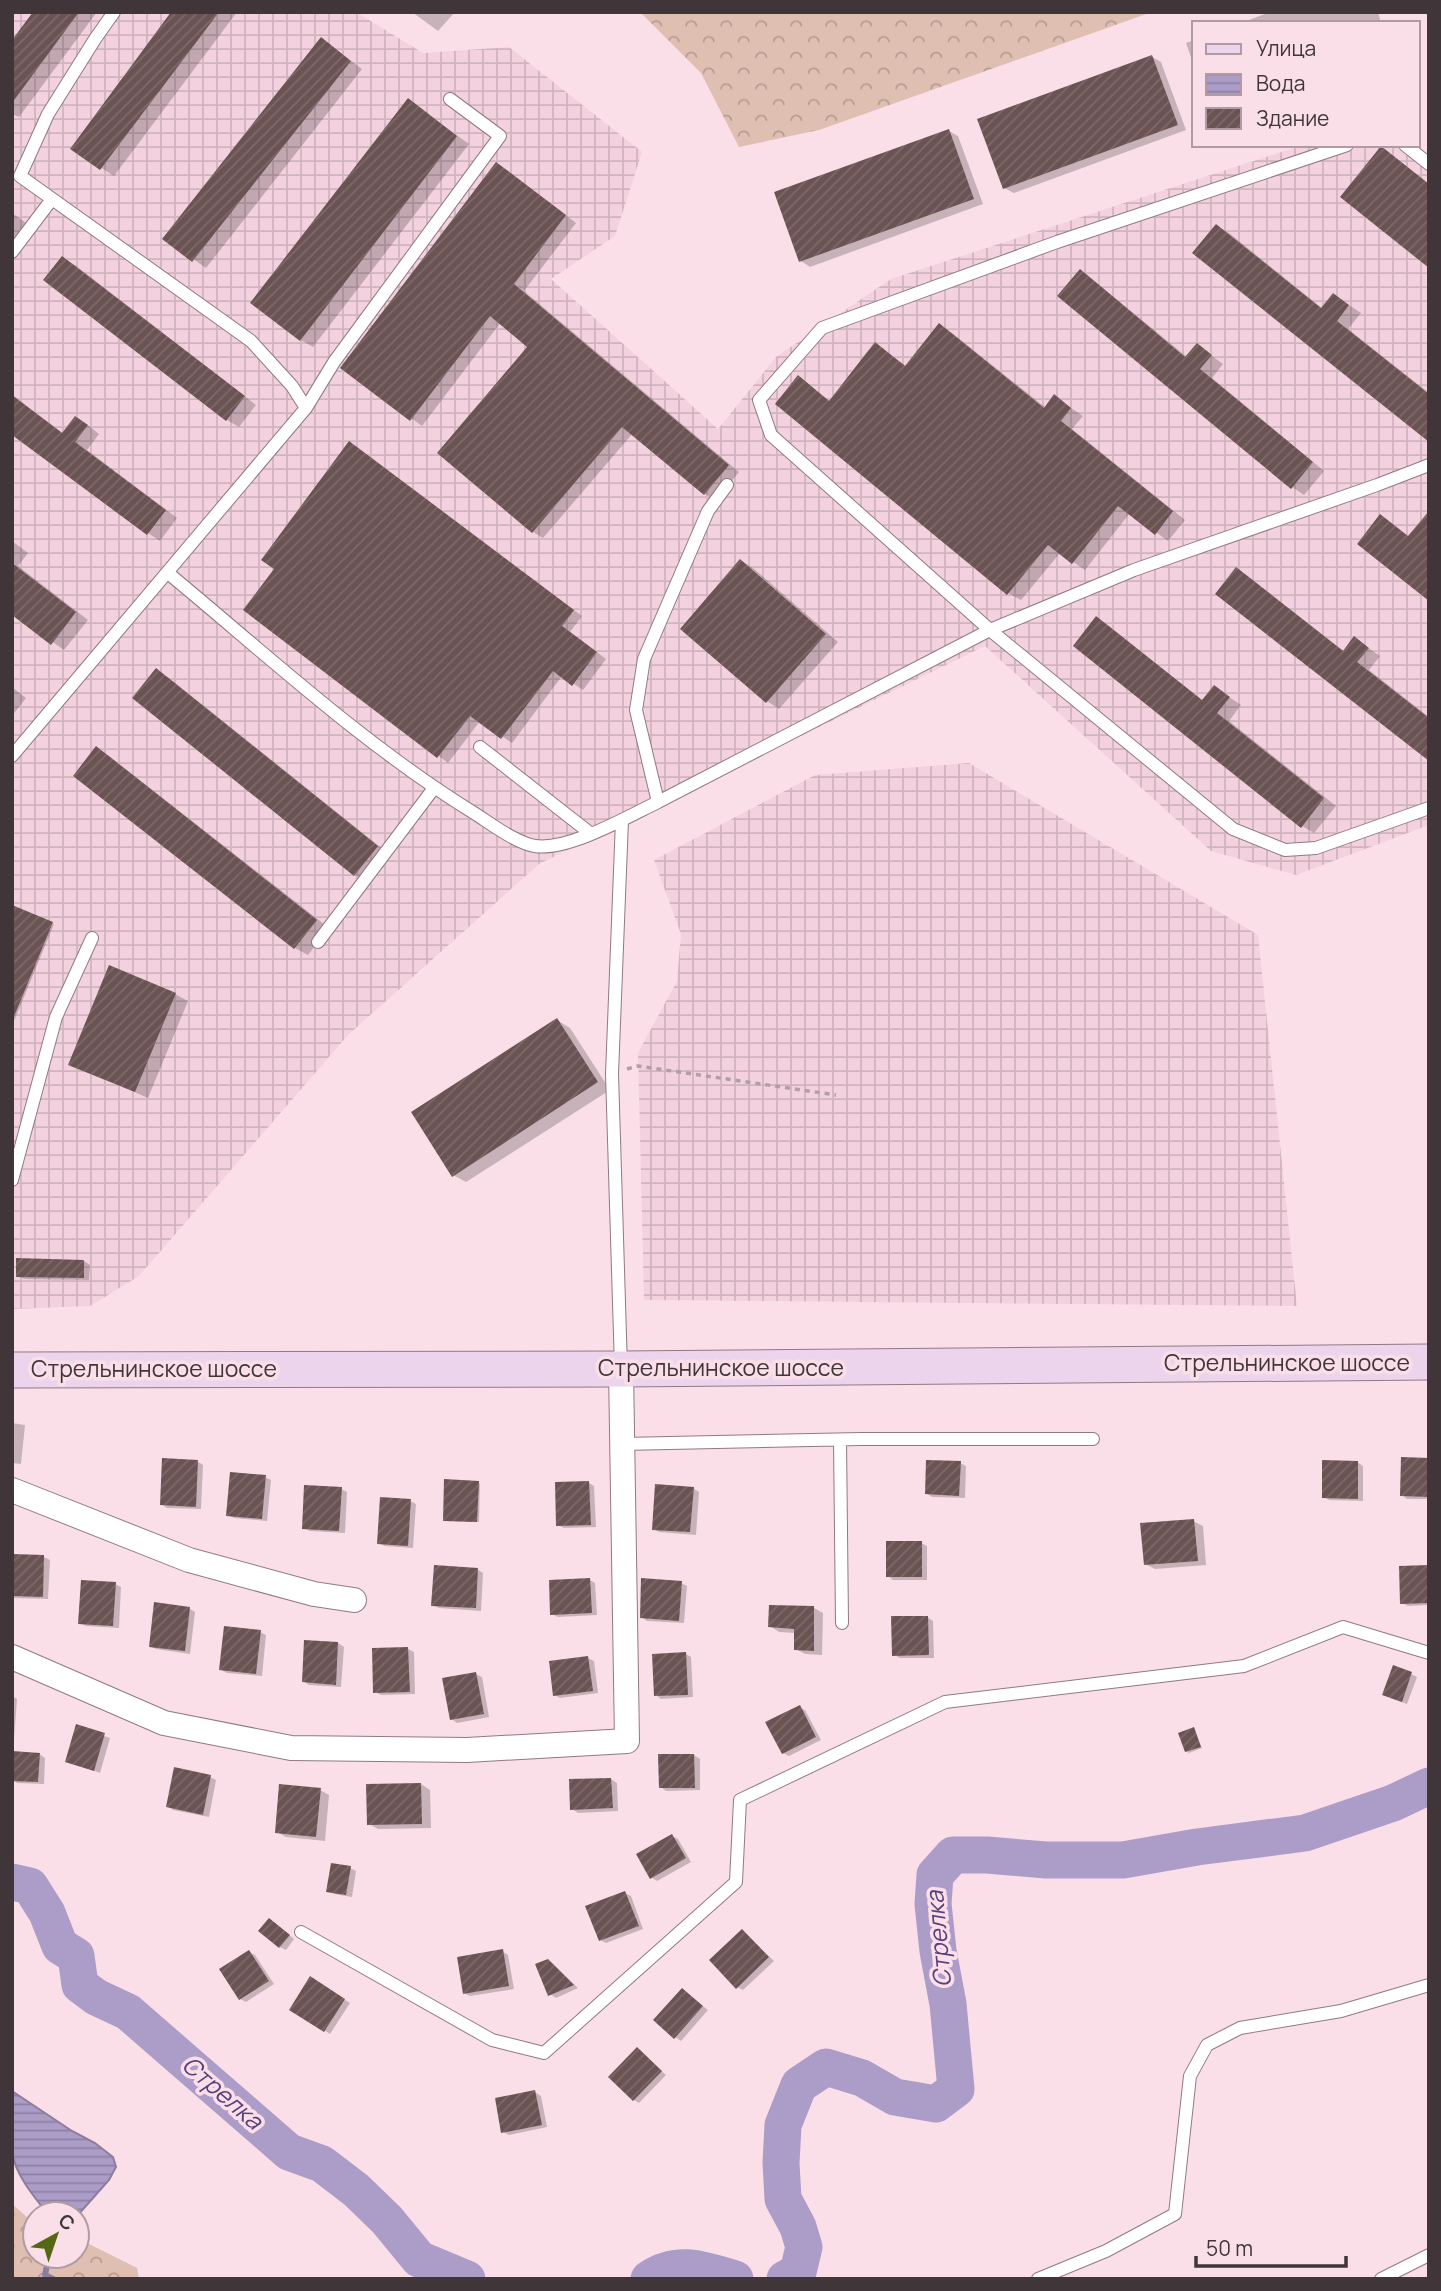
<svg xmlns="http://www.w3.org/2000/svg" width="1441" height="2291" font-family="Manrope,sans-serif">
  <style>
    .industrial { fill: url(#industrial-grid) }
    .forest { fill: url(#forest-crowns) }
    .water { fill: url(#water-rules); stroke: #8c7d9d; stroke-width: 2 }
    .shadow { fill: #0003 }
    .lines { fill: none; stroke-linecap: round; stroke-linejoin: round }
    .stream { stroke: #8c7d9d; stroke-width: 6 }
    .river { stroke: #ac9cc8; stroke-width: 37 }
    .building { fill: url(#building-hatch) }
    .service-casing { stroke: #917982; stroke-width: 14 }
    .minor-casing { stroke: #917982; stroke-width: 26 }
    .secondary-casing { stroke: #917982; stroke-width: 37 }
    .path { stroke: #b29ea5; stroke-width: 3.5; stroke-dasharray: 5 5; stroke-linecap: butt }
    .service { stroke: #fff; stroke-width: 12 }
    .minor { stroke: #fff; stroke-width: 24 }
    .secondary { stroke: #ecd5ec; stroke-width: 35 }
    .labels { text-anchor: middle; stroke-width: 7; stroke-linejoin: round; paint-order: stroke }
    .street-label { font-size: 23px; fill: #40363a; stroke: #fadfe9 }
    .water-label { font-size: 24px; font-style: italic; fill: #58417a; stroke: #fadfe9 }
  </style>
  <defs>
    <pattern id="industrial-grid" width="8" height="8" patternUnits="userSpaceOnUse" patternTransform="scale(1.75)"><rect width="8" height="8" fill="#f3d1de"/><path d="M0 4h8M4 0v8" fill="none" stroke="#d1b4bf"/></pattern>
    <pattern id="forest-crowns" width="20" height="18" patternUnits="userSpaceOnUse" patternTransform="scale(1.75)"><rect width="20" height="18" fill="#dfbfb1"/><path d="M2 6a3 3 0 1 1 6 0M12 15a3 3 0 1 1 6 0" fill="none" stroke="#b69c91"/></pattern>
    <pattern id="water-rules" width="6" height="5" patternUnits="userSpaceOnUse" patternTransform="scale(1.75)"><rect width="6" height="5" fill="#ac9cc8"/><path d="M0 2.5h6" fill="none" stroke="#8d80a3"/></pattern>
    <pattern id="building-hatch" width="6" height="6" patternUnits="userSpaceOnUse" patternTransform="scale(1.75)"><rect width="6" height="6" fill="#6b5353"/><path d="M-1 1l2-2M0 6l6-6M5 7l2-2" fill="none" stroke="#7d696a"/></pattern>
  </defs>
  <rect width="100%" height="100%" fill="#fadfe9"/>
  <path class="industrial" d="M12 12H356L423 53 509 47 642 152 615 236 551 279 718 429 776 357 891 279 1303 145H1417L1429 155V825L1296 875 1211 851 985 646 539 864 348 1035 139 1276 90 1306 12 1309Z
    M969 763 1258 935 1297 1306 644 1300 638 1053 677 981 681 934 654 860 815 775Z"/>
  <path class="forest" d="M640 12H1152L819 130 739 147 701 73Z
    M12 2204 35 2224V2256H77V2238L137 2268 139 2279H12Z"/>
  <path class="water" d="M12 2091 72 2131 95 2143 113 2157 116 2167 109 2180 77 2216V2214H48C34 2197 15 2174 12 2152 10 2132 12 2111 12 2091Z"/>
  <path class="shadow" d="M35 12H97L19 117 12 114V43Z
    M173 12H237L114 176 72 149Z
    M412 12H455L438 31Z
    M1270 12H1378L1381 23H1241Z
    M321 39 362 69 206 268 165 239Z
    M1194 40V66L1186 43Z
    M1152 57 1161 62 1186 130 1014 193 1004 188Z
    M408 100 469 144 313 347 301 340Z
    M949 131 958 136 983 204 810 267 801 261Z
    M507 170 576 223 524 291 739 472 716 500 705 494 633 433 543 538 533 532 530 346 501 322 422 426 343 368Z
    M12 213 29 225 12 247Z
    M1216 226 1229 233 1323 309 1334 295 1361 313 1348 329 1429 393V440Z
    M62 258 75 265 256 405 239 427 227 420Z
    M1080 272 1092 279 1187 357 1197 345 1223 364 1212 378 1324 471 1304 495 1292 487Z
    M939 326 952 333 1046 408 1055 397 1083 416 1072 429 1185 520 1168 541 1130 513 1085 570 1060 553 1021 600 1008 593 798 378 830 401 875 344 906 366Z
    M12 395 64 434 88 425 99 434 87 450 177 518 160 541 148 533Z
    M359 449 582 616 570 632 606 659 583 690 562 676 512 743 480 721 448 763 245 610 276 569Z
    M12 541 28 553 18 566 88 620 64 650 12 613Z
    M741 561 753 568 838 642 779 709 767 701Z
    M1237 569 1249 577 1345 652 1355 639 1380 656 1369 670 1429 717V759Z
    M1097 618 1109 626 1203 701 1214 687 1241 705 1229 721 1336 806 1314 833 1302 826Z
    M156 671 169 678 389 854 367 882 355 875Z
    M12 687 26 698 12 716Z
    M97 749 109 756 329 928 308 955 295 948 76 775Z
    M16 908 54 924 12 1026V918Z
    M175 994 188 1001 148 1098 70 1064Z
    M557 1020 570 1028 610 1090 466 1182 453 1175Z
    M84 1261 90 1265 89 1280 24 1279 18 1276Z
    M12 1423 25 1425 21 1464 12 1463Z
    M1429 1459V1499H1407L1402 1495Z
    M197 1461 203 1465 201 1509 167 1508 161 1504Z
    M1357 1462 1363 1466V1501L1329 1500 1324 1497Z
    M960 1463 966 1466 965 1498 932 1497 926 1493Z
    M265 1477 271 1480 267 1521 234 1518 228 1515Z
    M478 1482 480 1484 479 1522 447 1521Z
    M589 1483 594 1486 596 1527 564 1528 558 1525Z
    M693 1488 699 1492 696 1535 659 1532 653 1529Z
    M341 1489 347 1492 345 1533 310 1531 304 1528Z
    M410 1501 416 1504 413 1548 385 1546 379 1543Z
    M1193 1521 1203 1526 1206 1565 1155 1569 1145 1564Z
    M921 1543 927 1546V1580H893L888 1576Z
    M12 1555 44 1557 50 1560 48 1599 12 1598Z
    M1429 1567V1605L1408 1606 1402 1603Z
    M477 1569 483 1573 481 1611 439 1608 433 1605Z
    M590 1580 595 1583 597 1615 558 1617 552 1614Z
    M681 1583 687 1586 684 1623 647 1621 642 1617Z
    M115 1584 121 1587 119 1628 86 1626 80 1623Z
    M814 1608 823 1613 822 1655 805 1654 796 1649V1633L779 1632 770 1626Z
    M190 1609 195 1612 190 1654 156 1649 150 1646Z
    M927 1617 933 1621 934 1658H900L894 1655Z
    M260 1632 266 1635 262 1676 227 1673 221 1670Z
    M338 1643 344 1647 341 1687 309 1685 303 1681Z
    M408 1649 414 1652 415 1694 381 1695 375 1692Z
    M686 1654 691 1657 693 1697 661 1699 656 1695Z
    M588 1658 594 1661 598 1693 560 1698 555 1695Z
    M476 1674 482 1677 489 1717 457 1723 452 1719Z
    M1411 1674 1417 1677 1407 1704 1390 1698Z
    M12 1696 17 1699 14 1739H12Z
    M799 1707 805 1710 821 1740 789 1756 783 1753Z
    M77 1726 110 1738 100 1773 67 1761Z
    M1194 1729 1202 1748 1189 1753 1186 1751Z
    M39 1754 45 1758 44 1784 17 1783 12 1780Z
    M694 1755 700 1759V1790L666 1791 661 1787Z
    M210 1777 216 1780 209 1817 173 1810 168 1806Z
    M611 1779 617 1783 618 1811 578 1813 572 1809Z
    M421 1784 430 1790 431 1828 378 1829 369 1824Z
    M320 1790 329 1795 325 1841 286 1837 277 1832Z
    M672 1836 678 1839 691 1862 657 1881 651 1877Z
    M350 1868 356 1871 352 1897 334 1894 328 1891Z
    M625 1893 631 1896 643 1929 606 1943 600 1940Z
    M275 1923 294 1939 286 1950 280 1947Z
    M742 1931 774 1961 743 1990 737 1987Z
    M502 1951 508 1955 514 1989 470 1996 464 1993Z
    M249 1952 255 1955 274 1984 246 2002 240 1999Z
    M548 1961 554 1965 578 1988 556 1998 550 1994Z
    M311 1979 350 2003 330 2034 292 2009Z
    M682 1990 708 2010 681 2041 675 2037Z
    M637 2049 666 2075 639 2103 634 2100Z
    M535 2092 541 2096 547 2127 509 2135 503 2132Z"/>
  <g class="lines">
    <path class="stream" d="M49 2256 45 2275 53 2279"/>
    <path class="river" d="M12 1882 30 1886 47 1913 60 1946 76 1956 80 1985 96 1997 128 2012 289 2152 322 2164 356 2190 387 2220 419 2259 467 2279
      M649 2279C678 2259 704 2270 735 2279
      M785 2279 798 2272 804 2247 798 2227 783 2199 781 2163 783 2125 799 2085 826 2067 862 2078 895 2097 936 2104 956 2089 948 2004 938 1951 933 1904 935 1875 953 1855H987L1046 1860H1123L1197 1847 1305 1833 1393 1803 1429 1786"/>
  </g>
  <path class="building" d="M33 12H79L12 103V40Z
    M171 12H219L100 170 70 149Z
    M321 37 351 61 192 262 162 239Z
    M1152 55 1178 125 1003 189 977 119Z
    M408 98 457 136 300 341 250 303Z
    M949 129 974 199 799 262 774 192Z
    M1381 146 1429 184V268L1340 197Z
    M496 162 566 215 514 284 729 465 704 495 622 427 532 533 437 453 527 347 490 316 410 421 340 368Z
    M1216 224 1321 308 1333 293 1349 305 1337 321 1429 394V442L1192 253Z
    M62 256 245 396 226 421 43 280Z
    M1080 269 1185 357 1197 343 1212 355 1200 369 1313 462 1291 489 1057 296Z
    M939 323 1044 408 1054 394 1071 408 1061 421 1173 511 1155 535 1118 506 1072 564 1048 545 1007 595 775 404 798 375 829 401 875 342 905 366Z
    M12 395 62 433 75 416 88 425 75 442 166 510 147 535 12 435Z
    M349 441 574 610 562 626 597 652 572 686 553 671 501 739 470 716 437 758 243 610 274 569 261 560Z
    M1429 511V601L1357 544 1380 514 1408 536Z
    M740 559 826 634 766 703 680 629Z
    M12 563 76 612 51 645 12 615Z
    M1236 567 1343 651 1354 636 1369 648 1357 662 1429 718V761L1215 594Z
    M1096 616 1202 700 1214 685 1230 697 1217 713 1324 798 1301 828 1073 646Z
    M156 668 378 846 354 876 132 698Z
    M96 746 317 920 294 949 73 776Z
    M12 905 53 922 13 1019H12Z
    M109 965 176 993 135 1092 68 1065Z
    M557 1018 598 1082 452 1177 411 1112Z
    M16 1258 84 1260V1278L16 1277Z
    M1401 1457 1429 1458V1497L1400 1496Z
    M162 1458 198 1460 196 1507 160 1505Z
    M926 1460 961 1461 959 1496 925 1494Z
    M1322 1460 1358 1461V1499L1322 1498Z
    M230 1472 266 1475 262 1519 226 1516Z
    M444 1479 479 1481 477 1522 443 1521Z
    M589 1481 591 1525 556 1526 555 1482Z
    M655 1484 694 1487 690 1532 652 1530Z
    M304 1485 342 1487 339 1531 302 1529Z
    M380 1497 411 1499 408 1546 377 1544Z
    M1194 1519 1198 1561 1144 1565 1140 1523Z
    M886 1541H922V1577H886Z
    M12 1554 44 1555 43 1597 12 1596Z
    M434 1565 478 1568 476 1608 431 1606Z
    M1429 1565V1603L1400 1604 1399 1566Z
    M590 1578 592 1613 550 1615 549 1580Z
    M641 1578 682 1581 679 1621 640 1618Z
    M81 1580 116 1582 113 1626 78 1624Z
    M154 1602 190 1607 185 1651 149 1647Z
    M769 1605 814 1606V1651L794 1650V1629L768 1627Z
    M891 1616H928L929 1655 892 1656Z
    M224 1626 261 1630 256 1674 219 1670Z
    M304 1640 338 1642 336 1685 302 1682Z
    M408 1647 410 1692 373 1693 372 1648Z
    M686 1652 688 1695 654 1696 652 1654Z
    M588 1656 593 1691 553 1696 549 1661Z
    M1393 1665 1412 1672 1402 1702 1382 1695Z
    M476 1672 484 1714 450 1720 442 1678Z
    M800 1705 816 1737 782 1754 765 1722Z
    M76 1724 105 1733 94 1771 65 1762Z
    M1194 1727 1201 1747 1185 1752 1178 1733Z
    M12 1751 40 1753 38 1782 12 1781Z
    M658 1754H694L695 1788H659Z
    M174 1767 211 1775 203 1815 166 1807Z
    M611 1778 613 1808 570 1810 569 1779Z
    M421 1783 422 1824 367 1825 366 1784Z
    M279 1784 321 1788 316 1837 275 1833Z
    M672 1834 686 1858 650 1879 636 1854Z
    M331 1863 351 1866 346 1895 326 1892Z
    M625 1891 639 1926 599 1941 585 1906Z
    M269 1918 290 1935 279 1948 258 1931Z
    M742 1929 769 1957 736 1989 709 1960Z
    M503 1949 509 1986 463 1994 457 1957Z
    M249 1950 269 1981 239 2000 219 1969Z
    M548 1959 574 1985 548 1996 535 1964Z
    M310 1976 345 1999 324 2032 289 2010Z
    M682 1988 703 2006 674 2039 653 2020Z
    M637 2047 662 2071 633 2101 608 2077Z
    M535 2090 542 2125 501 2133 495 2098Z"/>
  <g class="lines">
    <defs>
      <path id="service" d="M1347 145 1057 242 822 328 759 400 771 435 990 630 1233 829 1285 850 1316 848 1429 808
        M1405 145 1429 164
        M12 252 52 199
        M306 408 334 362 500 136 450 99
        M168 573C267 655 364 745 474 813 490 823 516 843 535 846 568 851 627 817 658 802L990 630 1134 570 1377 485 1429 465
        M480 747 590 833
        M12 756 306 408 292 386 251 341 20 176 48 114 95 39 114 12
        M658 802 636 710 644 659 708 511 727 485
        M318 942 434 788
        M12 1180 56 1017 92 938
        M621 1368 612 1074 622 820
        M840 1440 842 1623
        M622 1444 861 1439H1093
        M301 1932 492 2040 544 2053 736 1882 740 1800 945 1702 1244 1666 1343 1627 1429 1653
        M1038 2279 1106 2251 1175 2214 1190 2076 1207 2045 1240 2028 1341 2011 1429 1985
        M1381 2279 1429 2255"/>
      <path id="minor" d="M12 1490 189 1560 314 1594 354 1600
        M12 1657 164 1723 291 1748 467 1750 627 1741 621 1369"/>
      <path id="secondary" d="M12 1370 621 1369 1429 1362"/>
    </defs>
    <use href="#service" class="service-casing"/>
    <use href="#minor" class="minor-casing"/>
    <use href="#secondary" class="secondary-casing"/>
    <path class="path" d="M627 1069 638 1066 836 1095"/>
    <use href="#service" class="service"/>
    <use href="#minor" class="minor"/>
    <use href="#secondary" class="secondary"/>
  </g>
  <g class="labels">
    <g class="street-label">
      <text x="1287" y="1371">Стрельнинское шоссе</text>
      <text x="721" y="1376">Стрельнинское шоссе</text>
      <text x="154" y="1377">Стрельнинское шоссе</text>
    </g>
    <g class="water-label">
      <text transform="translate(939 1939) rotate(-95)" y="8">Стрелка</text>
      <text transform="translate(222 2093) rotate(41)" y="8">Стрелка</text>
    </g>
  </g>
  <rect width="1441" height="2291" fill="none" stroke="#40363a" stroke-width="28"/>
  <rect x="1192" y="21" width="228" height="126" fill="#fadfe9" stroke="#b09ba3" stroke-width="2"/>
  <rect x="1206" y="44" width="35" height="10" fill="#ecd5ec" stroke="#b09ba3" stroke-width="2"/>
  <text x="1256" y="56" font-size="21" fill="#40363a">Улица</text>
  <rect x="1206" y="74" width="35" height="21" fill="url(#water-rules)" stroke="#b09ba3" stroke-width="2"/>
  <text x="1256" y="91" font-size="21" fill="#40363a">Вода</text>
  <rect x="1206" y="108" width="35" height="21" fill="url(#building-hatch)" stroke="#b09ba3" stroke-width="2"/>
  <text x="1256" y="126" font-size="21" fill="#40363a">Здание</text>
  <g transform="translate(56 2235) rotate(40)"><circle r="33" fill="#fadfe9" stroke="#b09ba3" stroke-width="2"/>
  <path d="M0-5L12 26L0 18L-12 26Z" fill="#536714"/>
  <text y="-10" font-size="19" font-weight="bold" text-anchor="middle" fill="#40363a">С</text>
  </g>
  <path d="M1196 2256v10h150v-10" fill="none" stroke="#40363a" stroke-width="3.5"/>
  <text x="1206" y="2256" font-size="21" fill="#40363a" stroke="#fadfe9" stroke-width="5" paint-order="stroke">50 m</text>
</svg>
